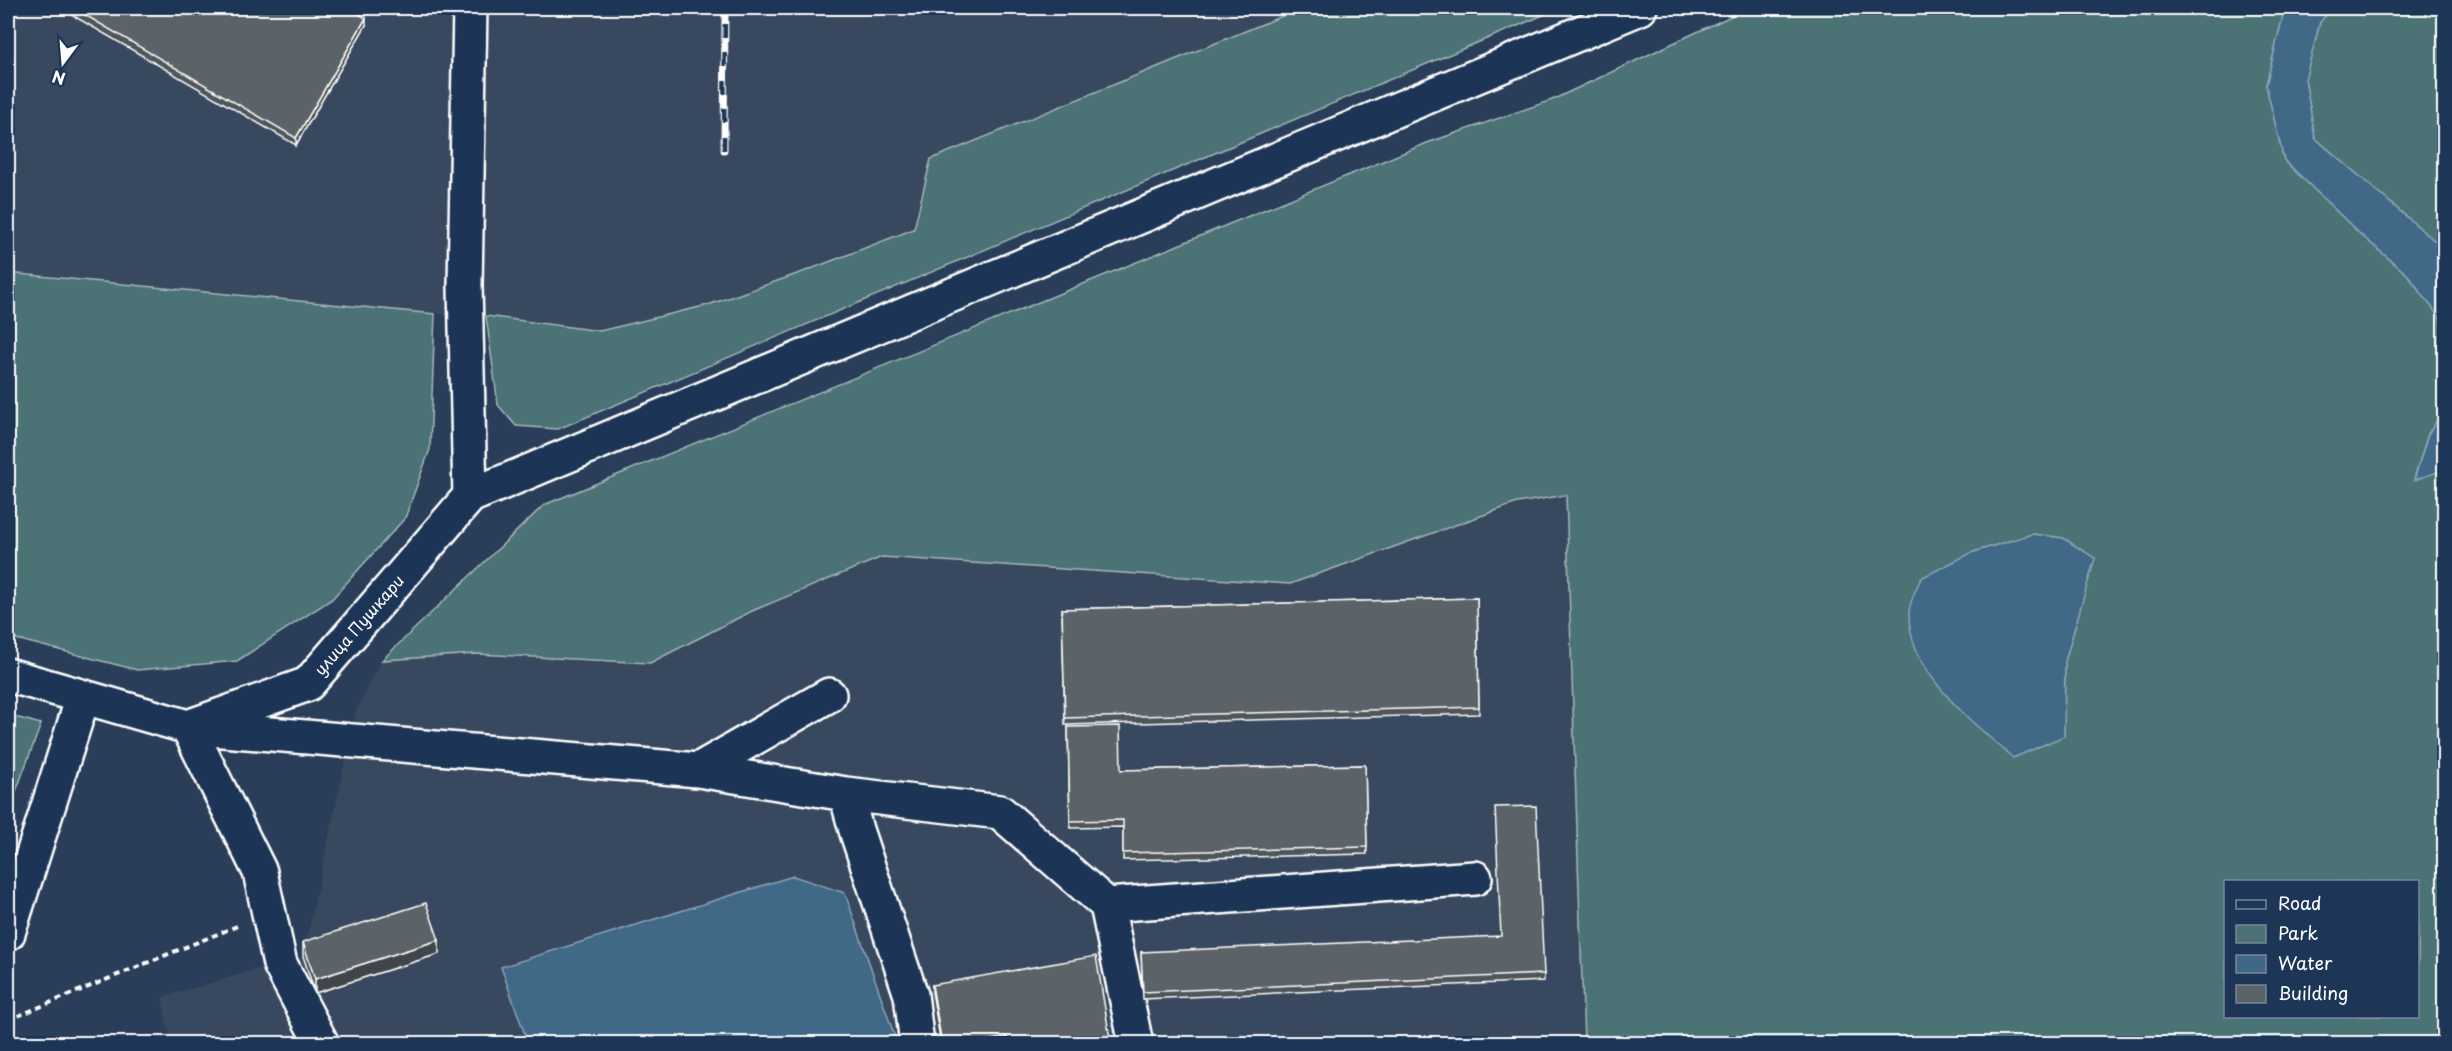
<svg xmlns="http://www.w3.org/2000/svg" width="2452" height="1051" font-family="'Playpen Sans',sans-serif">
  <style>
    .built { fill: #39495e }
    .green { fill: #4c7274; stroke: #a6b8ba; stroke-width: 1.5; fill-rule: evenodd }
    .water { fill: #3f6887; stroke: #8ca4b7; stroke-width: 1.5 }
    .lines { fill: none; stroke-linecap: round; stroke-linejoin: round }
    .minor-casing { stroke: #fff; stroke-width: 38 }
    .path { stroke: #fff; stroke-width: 4; stroke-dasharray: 6 4.5; stroke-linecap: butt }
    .minor { stroke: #1d3557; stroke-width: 33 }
    .rail-casing { stroke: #fff; stroke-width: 7 }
    .rail { stroke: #1d3557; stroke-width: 4.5; stroke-dasharray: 14; stroke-linecap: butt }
    .wall { fill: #4f5559; stroke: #fff; stroke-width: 1.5 }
    .shaded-wall { fill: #404549; stroke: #fff; stroke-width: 1.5 }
    .building { fill: #5c6368; stroke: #fff; stroke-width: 1.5 }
    .labels { text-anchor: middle; stroke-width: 6; stroke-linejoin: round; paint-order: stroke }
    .street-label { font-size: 16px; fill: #fff; stroke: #1d3557 }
  </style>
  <rect width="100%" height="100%" fill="#2a3e5a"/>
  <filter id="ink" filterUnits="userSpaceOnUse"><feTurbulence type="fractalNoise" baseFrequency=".0167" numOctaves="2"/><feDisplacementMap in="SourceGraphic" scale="12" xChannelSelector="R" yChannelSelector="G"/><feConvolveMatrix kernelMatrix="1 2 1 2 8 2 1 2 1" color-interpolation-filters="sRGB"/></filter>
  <g filter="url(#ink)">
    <path class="built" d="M8 8H1302L931 159 914 229 803 272 708 305 600 331 486 316 435 314 8 273Z
      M1567 495 1584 1043 171 1044 162 997 303 956 356 711 382 660 476 654 650 663 752 611 882 557 1290 584 1517 503Z"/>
    <path class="green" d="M1302 8H1560L558 429 516 426 498 405 486 316 600 331 708 305 803 272 914 229 931 159Z
      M1745 8H2285L2266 85 2284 160 2359 233 2408 275 2440 318 2444 344 2443 412 2428 434 2414 479 2444 470V1043H1584L1566 495 1517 503 1290 584 882 557 752 611 650 663 476 654 382 660 544 505 1427 143 1552 100 1729 17ZM2032 534 2063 538 2094 558 2065 661 2064 736 1971 553ZM2226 882H2418V1016H2226Z
      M2332 8H2444V249L2315 138 2305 79 2320 22Z
      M8 273 435 314 430 449 405 518 332 599 237 661 137 670 8 637Z
      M8 715 41 724 8 813Z"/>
    <path class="water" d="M2285 8H2332L2320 22 2305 79 2315 138 2444 249V344L2440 318 2408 275 2359 233 2284 160 2266 85Z
      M2444 402V470L2414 480 2428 434 2443 412Z
      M2032 534 2063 538 2095 558 2065 661 2064 736 2013 758C1972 721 1908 673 1909 613 1909 602 1917 588 1921 578L1971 553Z
      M793 876 845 893 897 1043H528L501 967Z"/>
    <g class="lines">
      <defs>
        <path id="minor" d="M470 8 465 286 470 496
          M8 675 188 727 308 684 470 496 1640 8
          M188 727 260 872 280 964 322 1044
          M199 728 698 770 829 695
          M698 770 846 794 1000 812 1107 905 1475 878
          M846 794 856 830 911 995 917 1044
          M1107 905 1136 1044
          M8 933 83 697"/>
      </defs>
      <use href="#minor" class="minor-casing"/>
      <path class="path" d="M8 1020 237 926"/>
      <use href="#minor" class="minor"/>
      <defs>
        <path id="rail" d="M724 150 725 8"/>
      </defs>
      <use href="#rail" class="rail-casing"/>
      <use href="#rail" class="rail"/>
    </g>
    <path class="wall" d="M60 8H348L366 25 296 145Z
      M1477 598 1479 714 1065 725 1062 609Z
      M1068 727 1121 770 1365 765 1367 854 1123 860V827L1070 828Z
      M303 942 439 954 315 993 303 956Z
      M1141 952 1544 974V981L1143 999Z
      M932 985 1111 1044H941L932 992Z"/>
    <path class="shaded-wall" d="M366 18V25L296 145V138Z
      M439 940V954L315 993V979Z"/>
    <path class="building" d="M73 8H348L366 18 296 138Z
      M1477 598 1479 707 1065 718 1062 609Z
      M1120 726 1121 770 1365 765 1367 847 1123 853V820L1070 821 1068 727Z
      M1536 806 1544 974 1143 992 1141 952 1501 936 1495 807Z
      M426 903 439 940 315 979 303 942Z
      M1096 956 1111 1044H1008L1007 1037 968 1044H942L932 985Z"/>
  </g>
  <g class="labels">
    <g class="street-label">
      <text transform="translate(359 625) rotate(-49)" y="6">улица Пушкари</text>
    </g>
  </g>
  <rect width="2452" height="1051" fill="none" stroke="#1d3557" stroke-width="30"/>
  <rect x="15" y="15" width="2422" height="1021" fill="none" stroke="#fff" stroke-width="2" filter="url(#ink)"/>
  <rect x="2224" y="880" width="195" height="138" fill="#1d3557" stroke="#77869a" stroke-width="1.5"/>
  <rect x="2236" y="900" width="30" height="9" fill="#1d3557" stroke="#77869a" stroke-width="1.5"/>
  <text x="2278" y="910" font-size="18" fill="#ffffff">Road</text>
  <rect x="2236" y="925" width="30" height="18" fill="#4c7274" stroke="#77869a" stroke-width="1.5"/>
  <text x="2278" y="940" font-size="18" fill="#ffffff">Park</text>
  <rect x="2236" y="955" width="30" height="18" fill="#3f6887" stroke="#77869a" stroke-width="1.5"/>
  <text x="2278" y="970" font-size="18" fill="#ffffff">Water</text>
  <rect x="2236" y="985" width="30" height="18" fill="#5c6368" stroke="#77869a" stroke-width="1.5"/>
  <text x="2278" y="1000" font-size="18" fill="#ffffff">Building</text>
  <g transform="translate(63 63) rotate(196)" stroke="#1d3557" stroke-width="4.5" paint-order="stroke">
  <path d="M0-4.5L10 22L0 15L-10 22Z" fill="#ffffff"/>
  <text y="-9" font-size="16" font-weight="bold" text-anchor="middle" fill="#ffffff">N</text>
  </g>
</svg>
